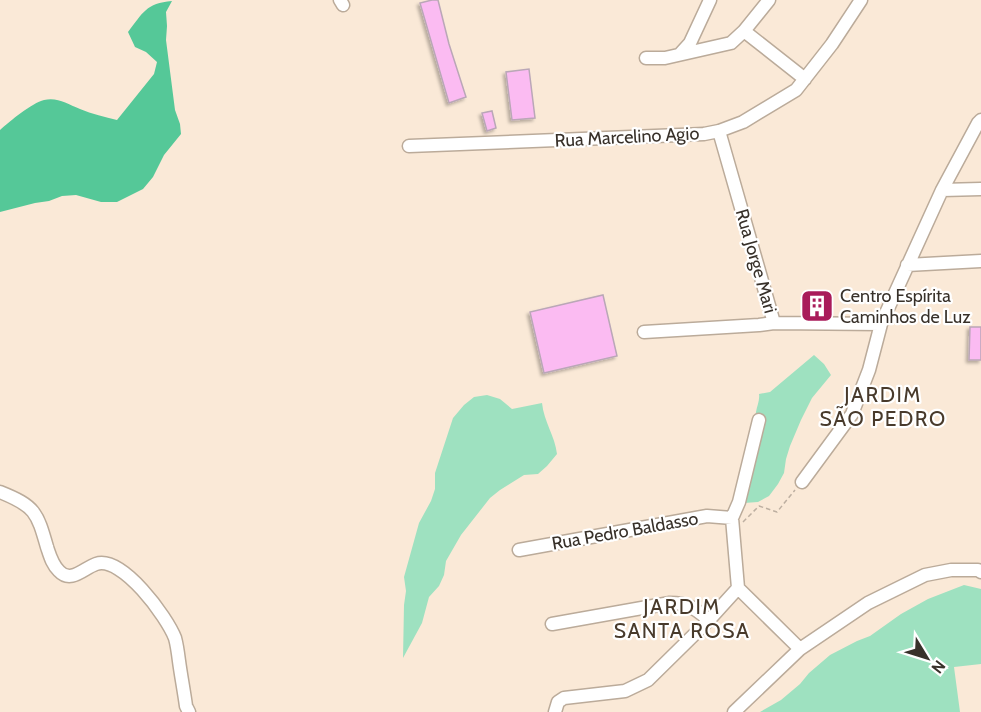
<svg xmlns="http://www.w3.org/2000/svg" width="981" height="712" font-family="Cabin,sans-serif">
  <style>
    .green { fill: #9ee1c0 }
    .forest { fill: #55c898 }
    .building { fill: #fbbbf2; stroke: #baa7b7; stroke-width: 1.5; filter: url(#shadow) }
    .lines { fill: none; stroke-linecap: round; stroke-linejoin: round }
    .minor-casing { stroke: #bbab9a; stroke-width: 15 }
    .path { stroke: #bdafa1; stroke-width: 1.5; stroke-dasharray: 4.5 3; stroke-linecap: butt }
    .minor { stroke: #fff; stroke-width: 12 }
    .labels { text-anchor: middle; stroke-width: 4.5; stroke-linejoin: round; paint-order: stroke }
    .street-label { font-size: 18px; fill: #38312a; stroke: #fff }
    .poi-label { font-size: 18px; fill: #38312a; stroke: #fff; text-anchor: start }
    .quarter-label { font-size: 21px; letter-spacing: 1.5px; fill: #483a2b; stroke: #fff }
  </style>
  <defs>
    <filter id="shadow"><feDropShadow dx="-2.5" dy="2.5" stdDeviation="1.5" flood-color="#0004"/></filter>
  </defs>
  <rect width="100%" height="100%" fill="#fae9d7"/>
  <path class="green" d="M814 355 824 364 831 375 812 398 801 420 790 446 786 459 784 473 778 484 769 496 758 502 744 503C748 473 754 443 756 412 757 406 760 400 759 394L770 392Z
    M487 395 500 399 512 409 542 403C544 422 555 436 557 454L547 466 538 474 524 475 500 490 490 498 461 535 446 561 444 575 439 586 429 597 422 623 403 658 404 605 406 591 404 577 419 523 431 501 435 489V473L453 418 464 405 474 397Z
    M964 585 981 589V664L954 667 960 712H760L781 700 800 684 809 673 830 655 857 641 870 636 901 614 928 599Z"/>
  <path class="forest" d="M172 1 166 12 167 26 166 40 175 110 180 124 181 134 164 155 153 177 143 189 117 202H101L76 195 62 196 49 201 35 203 0 212V130C10 121 32 103 44 100 58 97 67 104 80 109 92 114 105 117 117 120L154 74 157 62 146 52 135 47 128 32C143 13 146 3 172 1Z"/>
  <path class="building" d="M432 0H438L449 44 466 97 449 103 420 3Z
    M529 69 535 118 512 120 506 72Z
    M492 111 496 128 487 131 482 113Z
    M817 292 826 296 819 315H808Z
    M603 295 617 356 544 373 530 312Z
    M970 327H981V360H969Z"/>
  <g class="lines">
    <defs>
      <path id="minor" d="M340 0 343 5
        M744 31 805 79
        M680 54 690 43 710 0
        M646 58H665L731 43 744 31 769 0
        M719 131 774 323 881 324
        M409 146 704 134 719 131 743 122 796 90 832 44 861 0
        M942 190 981 189
        M907 265 981 261
        M644 332 759 325 774 323
        M759 420 739 502 732 518 738 588 800 649
        M802 482 852 414 869 370 881 324 942 190 978 123 981 120
        M0 492C35 506 37 512 47 547 50 556 52 564 59 571 71 584 84 568 96 564 122 555 167 617 175 638 177 645 178 653 179 661 181 676 184 691 186 706L189 712
        M519 550 707 516 732 518
        M552 624 670 603C689 603 694 608 709 620
        M555 712 558 702 564 698 625 691 648 680 709 620 738 588
        M734 712 800 649 868 603 925 575 951 570H978L981 572"/>
    </defs>
    <use href="#minor" class="minor-casing"/>
    <path class="path" d="M743 522 759 506 777 512 795 490"/>
    <use href="#minor" class="minor"/>
  </g>
  <defs>
    <symbol id="building-square" viewBox="-11 -11 22 22"><rect x="-9" y="-9" width="18" height="18" rx="4" fill="#a91b5a" stroke="#fff"/><path d="M-4-6H4V6H1V3H-1V6H-4ZM-2.5-4.3h1.7v1.8h-1.7ZM.8-4.3h1.7v1.8H.8ZM-2.5-1h1.7V.8h-1.7ZM.8-1h1.7V.8H.8Z" fill="#fff"/></symbol>
  </defs>
  <g fill-rule="evenodd">
    <use href="#building-square" x="798" y="287" width="38" height="38"/>
  </g>
  <g class="labels">
    <g class="street-label">
      <text transform="translate(627 137) rotate(-3)" y="6">Rua Marcelino Agio</text>
      <text transform="translate(756 261) rotate(74)" y="6">Rua Jorge Mari</text>
      <text transform="translate(625 531) rotate(-10)" y="6">Rua Pedro Baldasso</text>
    </g>
    <g class="poi-label">
      <text x="840" y="302">Centro Espírita<tspan x="840" dy="21">Caminhos de Luz</tspan></text>
    </g>
    <g class="quarter-label">
      <text x="883" y="402">JARDIM<tspan x="883" dy="24">SÃO PEDRO</tspan></text>
      <text x="682" y="614">JARDIM<tspan x="682" dy="24">SANTA ROSA</tspan></text>
    </g>
  </g>
  <g transform="translate(927 658) rotate(128)" stroke="#ffffff" stroke-width="4.5" paint-order="stroke">
  <path d="M0-4.5L10 22L0 15L-10 22Z" fill="#38312a"/>
  <text y="-9" font-size="16" font-weight="bold" text-anchor="middle" fill="#38312a">N</text>
  </g>
</svg>
